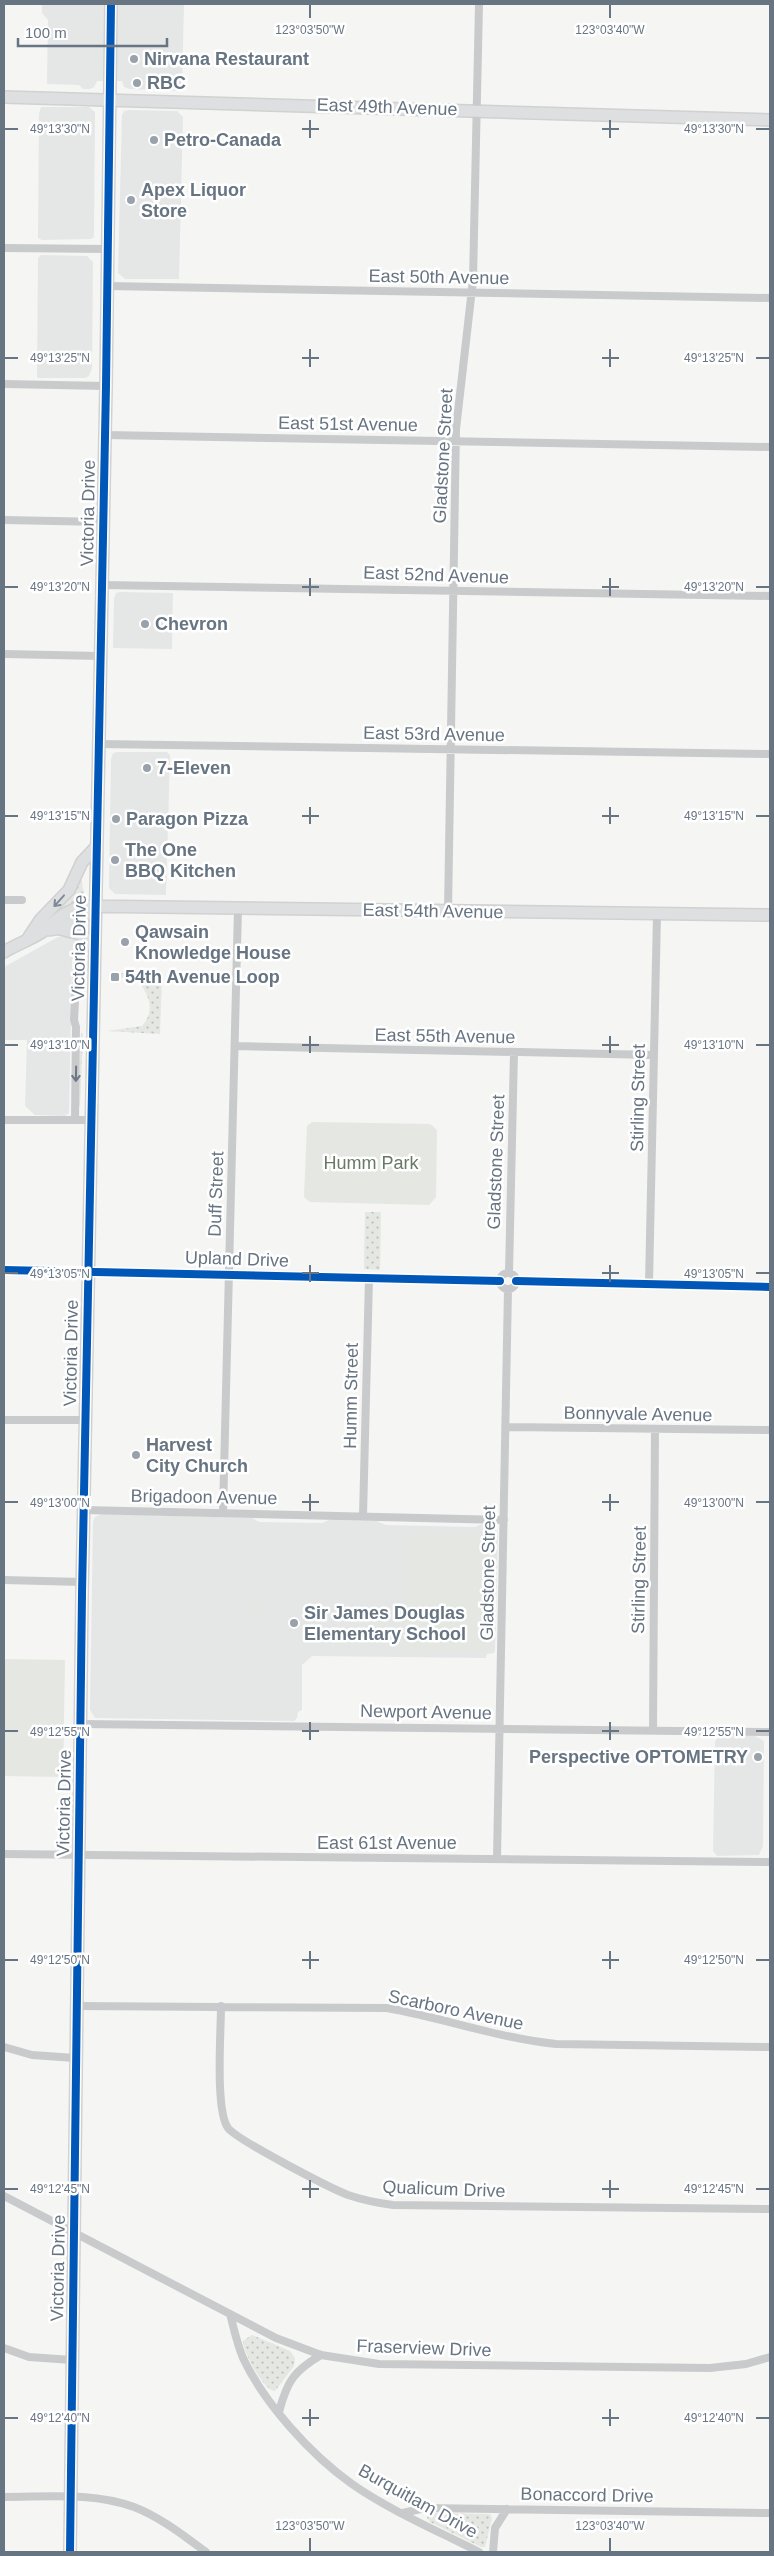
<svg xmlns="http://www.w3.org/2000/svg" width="774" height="2556" font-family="Arial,sans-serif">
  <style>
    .built { fill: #e5e6e6 }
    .grass { fill: url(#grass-dots) }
    .park { fill: #e4e7e2 }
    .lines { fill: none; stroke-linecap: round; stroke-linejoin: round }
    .secondary-casing { stroke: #d1d1d2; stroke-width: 14 }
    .street { stroke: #c9cacb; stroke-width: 8 }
    .secondary { stroke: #dedfe0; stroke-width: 11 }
    .cycleway-casing { stroke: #fff; stroke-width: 11 }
    .cycleway { stroke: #0057b8; stroke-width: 8 }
    .oneway { stroke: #7f8995 }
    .oneway2 { stroke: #6c7886 }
    .ticks { fill: none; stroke: #677482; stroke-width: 2 }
    .poi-dot { fill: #99a1aa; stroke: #fff; stroke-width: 2 }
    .labels { text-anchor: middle; stroke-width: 5; stroke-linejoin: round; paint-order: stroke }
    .poi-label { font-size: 18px; font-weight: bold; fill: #677482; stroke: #fff; text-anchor: start }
    .street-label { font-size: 18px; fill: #677482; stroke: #fff }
    .park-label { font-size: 18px; fill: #687965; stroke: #fff }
    .ticks-label { font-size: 12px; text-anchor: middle; fill: #677482; stroke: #fff; stroke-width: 5; stroke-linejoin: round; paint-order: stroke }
  </style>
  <defs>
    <pattern id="grass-dots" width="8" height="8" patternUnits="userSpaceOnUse" patternTransform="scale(1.25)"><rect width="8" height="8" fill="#e4e7e2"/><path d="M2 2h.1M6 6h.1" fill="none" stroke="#bdc0bd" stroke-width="1.8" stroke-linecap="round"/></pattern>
  </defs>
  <rect width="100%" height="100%" fill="#f5f5f4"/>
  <path class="built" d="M42 4H184L182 86 179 91 129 89 124 87 122 81H97L94 87 90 89H83L79 85 47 84 48 20 42 13Z
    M41 107H89L95 112 94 237 91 239 42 240 38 238 39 114Z
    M129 110 177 111 183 117 179 279H125L118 273 122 115 124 111Z
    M41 255 87 256 93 262 92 368 89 376 85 378H37L38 258Z
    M120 592 173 593 172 649 113 648 114 599 116 593Z
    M117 752H167L170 755 166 895 115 894 109 888 111 759 113 753Z
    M65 936 78 940 84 949 80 958 72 960 69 1113 65 1116 35 1115 25 1106 27 1040H4V967L58 937Z
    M102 1514 252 1518 259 1522 322 1523 329 1520 376 1521 386 1525 475 1527 482 1524H491L498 1533 495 1650 494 1653 487 1654 486 1658 312 1656 302 1665V1710L298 1712 297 1718 294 1721 95 1718 90 1710 93 1522 95 1517Z
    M720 1736H755L764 1741 763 1846 759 1855 717 1856 713 1851 715 1741Z"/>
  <path class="grass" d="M81 878 85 899 50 918Z
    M107 973 162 974 160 1034 107 1031 142 1026C155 1011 150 998 140 983Z
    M81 1033 83 1034 80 1106 78 1104Z
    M365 1212H381L380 1270 364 1269Z
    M252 2335 290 2351 295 2358 294 2366 275 2391C264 2391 243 2352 243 2341Z
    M429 2513 490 2514 492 2518 485 2547H481L430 2522 427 2518Z"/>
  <path class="park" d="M312 1122 430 1124 437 1130 436 1197 429 1205 310 1202 304 1197 307 1126Z
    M407 1533 490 1535 488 1651 404 1649Z
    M262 1599 264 1609 253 1616 247 1606 248 1600Z
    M368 1623H389V1645L368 1644Z
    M334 1628H361V1644H334Z
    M4 1659 65 1660 63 1777 4 1776Z"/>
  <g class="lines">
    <defs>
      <path id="secondary" d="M4 97 770 120
        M60 929 80 934 95 947
        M45 930C65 930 81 919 95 907
        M29 937 41 919 69 890 82 862 96 847
        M4 952C15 945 37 937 46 929 60 916 65 913 82 906L770 915
        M70 2552 82 1594 106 386 111 4"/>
    </defs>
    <use href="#secondary" class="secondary-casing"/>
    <path class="street" d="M4 248 108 249
      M108 286 770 298
      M4 384 106 386
      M105 435 770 447
      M4 520 104 522
      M102 585 770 596
      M4 654 100 656
      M98 744 770 754
      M4 900H22
      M448 911 456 429 473 280 479 4
      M235 1046 654 1055
      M4 1120H91
      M75 1120 76 1027 74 1020 77 964
      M4 1270 500 1281
      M509 1272 514 1052
      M500 1281a8 8 0 1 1 16 0a8 8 0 1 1-16 0Z
      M516 1281 770 1287
      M649 1283 657 914
      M4 1420H85
      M506 1427 770 1430
      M84 1510 504 1520
      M223 1512 238 908
      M363 1516 369 1278
      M4 1580 82 1582
      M81 1724 770 1732
      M653 1730 655 1430
      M4 1854 770 1862
      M497 1858 508 1289
      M76 2006 387 2008C444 2018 498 2038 556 2044L770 2047
      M221 2006C221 2031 215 2110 228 2128 237 2140 330 2188 348 2195 363 2200 377 2203 393 2205L770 2209
      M4 2047 32 2055 75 2058
      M4 2196 276 2338 321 2355 379 2364 710 2368 746 2364 770 2357
      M230 2314C234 2329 237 2344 243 2358 264 2403 311 2455 352 2484 389 2510 438 2531 479 2552
      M4 2348 29 2357 72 2360
      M279 2412C287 2381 294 2371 321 2355
      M4 2497C47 2497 93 2492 134 2507 160 2517 184 2536 206 2552
      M403 2513 425 2508 770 2513
      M493 2552 495 2528 507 2509"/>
    <use href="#secondary" class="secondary"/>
    <defs>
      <path id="cycleway" d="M4 1270 500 1281
        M516 1281 770 1287
        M70 2552 82 1594 106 386 111 4"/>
    </defs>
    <use href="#cycleway" class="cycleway-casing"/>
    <use href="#cycleway" class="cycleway"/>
  </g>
  <defs><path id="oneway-shaft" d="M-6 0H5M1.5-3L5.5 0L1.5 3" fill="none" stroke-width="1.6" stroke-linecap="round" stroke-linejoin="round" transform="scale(1.25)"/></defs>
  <use class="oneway" href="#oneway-shaft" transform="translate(59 901) rotate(132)"/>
  <use class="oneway2" href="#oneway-shaft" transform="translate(76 1074) rotate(91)"/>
  <path class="ticks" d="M310 5V18M610 5V18M310 120V138M610 120V138M5 129H18M302 129H319M602 129H619M756 129H769M310 349V367M610 349V367M5 358H18M302 358H319M602 358H619M756 358H769M310 578V596M610 578V596M5 587H18M302 587H319M602 587H619M756 587H769M310 807V824M610 807V824M5 816H18M302 816H319M602 816H619M756 816H769M310 1036V1053M610 1036V1053M5 1045H18M302 1045H319M602 1045H619M756 1045H769M310 1265V1282M610 1265V1282M5 1273H18M302 1273H319M602 1273H619M756 1273H769M310 1494V1511M610 1494V1511M5 1502H18M302 1502H319M602 1502H619M756 1502H769M310 1722V1740M610 1722V1740M5 1731H18M302 1731H319M602 1731H619M756 1731H769M310 1951V1969M610 1951V1969M5 1960H18M302 1960H319M602 1960H619M756 1960H769M310 2180V2198M610 2180V2198M5 2189H18M302 2189H319M602 2189H619M756 2189H769M310 2409V2426M610 2409V2426M5 2418H18M302 2418H319M602 2418H619M756 2418H769M310 2538V2551M610 2538V2551"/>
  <g class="poi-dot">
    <circle cx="134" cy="59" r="5"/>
    <circle cx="137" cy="83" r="5"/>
    <circle cx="154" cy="140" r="5"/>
    <circle cx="131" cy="200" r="5"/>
    <circle cx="145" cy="624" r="5"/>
    <circle cx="147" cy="768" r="5"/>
    <circle cx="116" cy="819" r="5"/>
    <circle cx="115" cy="860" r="5"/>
    <circle cx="125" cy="942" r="5"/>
    <rect x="110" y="972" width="10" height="10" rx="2.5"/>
    <circle cx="136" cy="1455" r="5"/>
    <circle cx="294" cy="1623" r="5"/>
    <circle cx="758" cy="1757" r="5"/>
  </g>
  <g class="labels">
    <g class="poi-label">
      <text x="144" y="65">Nirvana Restaurant</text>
      <text x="147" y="89">RBC</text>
      <text x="164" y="146">Petro-Canada</text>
      <text x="141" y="196">Apex Liquor<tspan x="141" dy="21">Store</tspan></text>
      <text x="155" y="630">Chevron</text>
      <text x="157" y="774">7-Eleven</text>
      <text x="126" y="825">Paragon Pizza</text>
      <text x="125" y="856">The One<tspan x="125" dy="21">BBQ Kitchen</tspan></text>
      <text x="135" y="938">Qawsain<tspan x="135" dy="21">Knowledge House</tspan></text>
      <text x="125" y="983">54th Avenue Loop</text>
      <text x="146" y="1451">Harvest<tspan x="146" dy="21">City Church</tspan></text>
      <text x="304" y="1619">Sir James Douglas<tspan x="304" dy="21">Elementary School</tspan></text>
      <text x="748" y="1763" text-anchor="end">Perspective OPTOMETRY</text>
    </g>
    <g class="street-label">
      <text transform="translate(387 107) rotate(2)" y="6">East 49th Avenue</text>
      <text transform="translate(439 277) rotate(1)" y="6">East 50th Avenue</text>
      <text transform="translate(348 424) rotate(1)" y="6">East 51st Avenue</text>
      <text transform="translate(443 456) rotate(-87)" y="6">Gladstone Street</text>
      <text transform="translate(88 513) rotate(-89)" y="6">Victoria Drive</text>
      <text transform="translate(436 575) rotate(2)" y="6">East 52nd Avenue</text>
      <text transform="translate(434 734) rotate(1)" y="6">East 53rd Avenue</text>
      <text transform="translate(433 911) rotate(1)" y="6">East 54th Avenue</text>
      <text transform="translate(79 948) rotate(-89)" y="6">Victoria Drive</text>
      <text transform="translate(445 1036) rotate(1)" y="6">East 55th Avenue</text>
      <text transform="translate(638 1098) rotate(-89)" y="6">Stirling Street</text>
      <text transform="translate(496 1162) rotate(-88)" y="6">Gladstone Street</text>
      <text transform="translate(216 1194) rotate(-88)" y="6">Duff Street</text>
      <text transform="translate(237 1259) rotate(2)" y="6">Upland Drive</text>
      <text transform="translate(71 1353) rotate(-89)" y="6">Victoria Drive</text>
      <text transform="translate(351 1396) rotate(-89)" y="6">Humm Street</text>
      <text transform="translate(638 1414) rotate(1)" y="6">Bonnyvale Avenue</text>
      <text transform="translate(204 1497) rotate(1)" y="6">Brigadoon Avenue</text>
      <text transform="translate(488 1573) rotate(-89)" y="6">Gladstone Street</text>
      <text transform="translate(639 1580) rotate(-89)" y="6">Stirling Street</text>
      <text transform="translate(426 1712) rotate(1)" y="6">Newport Avenue</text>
      <text transform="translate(64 1803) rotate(-89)" y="6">Victoria Drive</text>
      <text x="387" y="1849">East 61st Avenue</text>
      <text transform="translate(456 2010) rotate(12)" y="6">Scarboro Avenue</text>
      <text transform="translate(444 2189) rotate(2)" y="6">Qualicum Drive</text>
      <text transform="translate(58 2268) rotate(-89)" y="6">Victoria Drive</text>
      <text transform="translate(424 2348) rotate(2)" y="6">Fraserview Drive</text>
      <text transform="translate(587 2495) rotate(1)" y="6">Bonaccord Drive</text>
      <text transform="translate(418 2501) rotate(29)" y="6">Burquitlam Drive</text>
    </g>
    <g class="park-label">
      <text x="371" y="1169">Humm Park</text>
    </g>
  </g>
  <g class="ticks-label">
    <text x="310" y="34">123°03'50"W</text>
    <text x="610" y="34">123°03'40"W</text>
    <text x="60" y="133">49°13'30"N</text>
    <text x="714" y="133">49°13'30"N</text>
    <text x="60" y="362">49°13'25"N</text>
    <text x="714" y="362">49°13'25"N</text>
    <text x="60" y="591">49°13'20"N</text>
    <text x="714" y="591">49°13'20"N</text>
    <text x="60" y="820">49°13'15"N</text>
    <text x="714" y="820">49°13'15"N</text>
    <text x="60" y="1049">49°13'10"N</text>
    <text x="714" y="1049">49°13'10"N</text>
    <text x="60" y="1278">49°13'05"N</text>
    <text x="714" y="1278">49°13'05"N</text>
    <text x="60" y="1507">49°13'00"N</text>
    <text x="714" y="1507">49°13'00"N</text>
    <text x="60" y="1736">49°12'55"N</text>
    <text x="714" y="1736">49°12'55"N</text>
    <text x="60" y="1964">49°12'50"N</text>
    <text x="714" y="1964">49°12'50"N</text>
    <text x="60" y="2193">49°12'45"N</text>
    <text x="714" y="2193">49°12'45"N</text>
    <text x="60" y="2422">49°12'40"N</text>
    <text x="714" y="2422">49°12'40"N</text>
    <text x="310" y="2530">123°03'50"W</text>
    <text x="610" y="2530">123°03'40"W</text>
  </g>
  <rect width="774" height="2556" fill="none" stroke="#677482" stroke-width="10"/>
  <path d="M18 38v8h149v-8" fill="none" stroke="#677482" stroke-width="2.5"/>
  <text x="25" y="38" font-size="15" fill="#677482" stroke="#ffffff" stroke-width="4" paint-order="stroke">100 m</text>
</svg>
